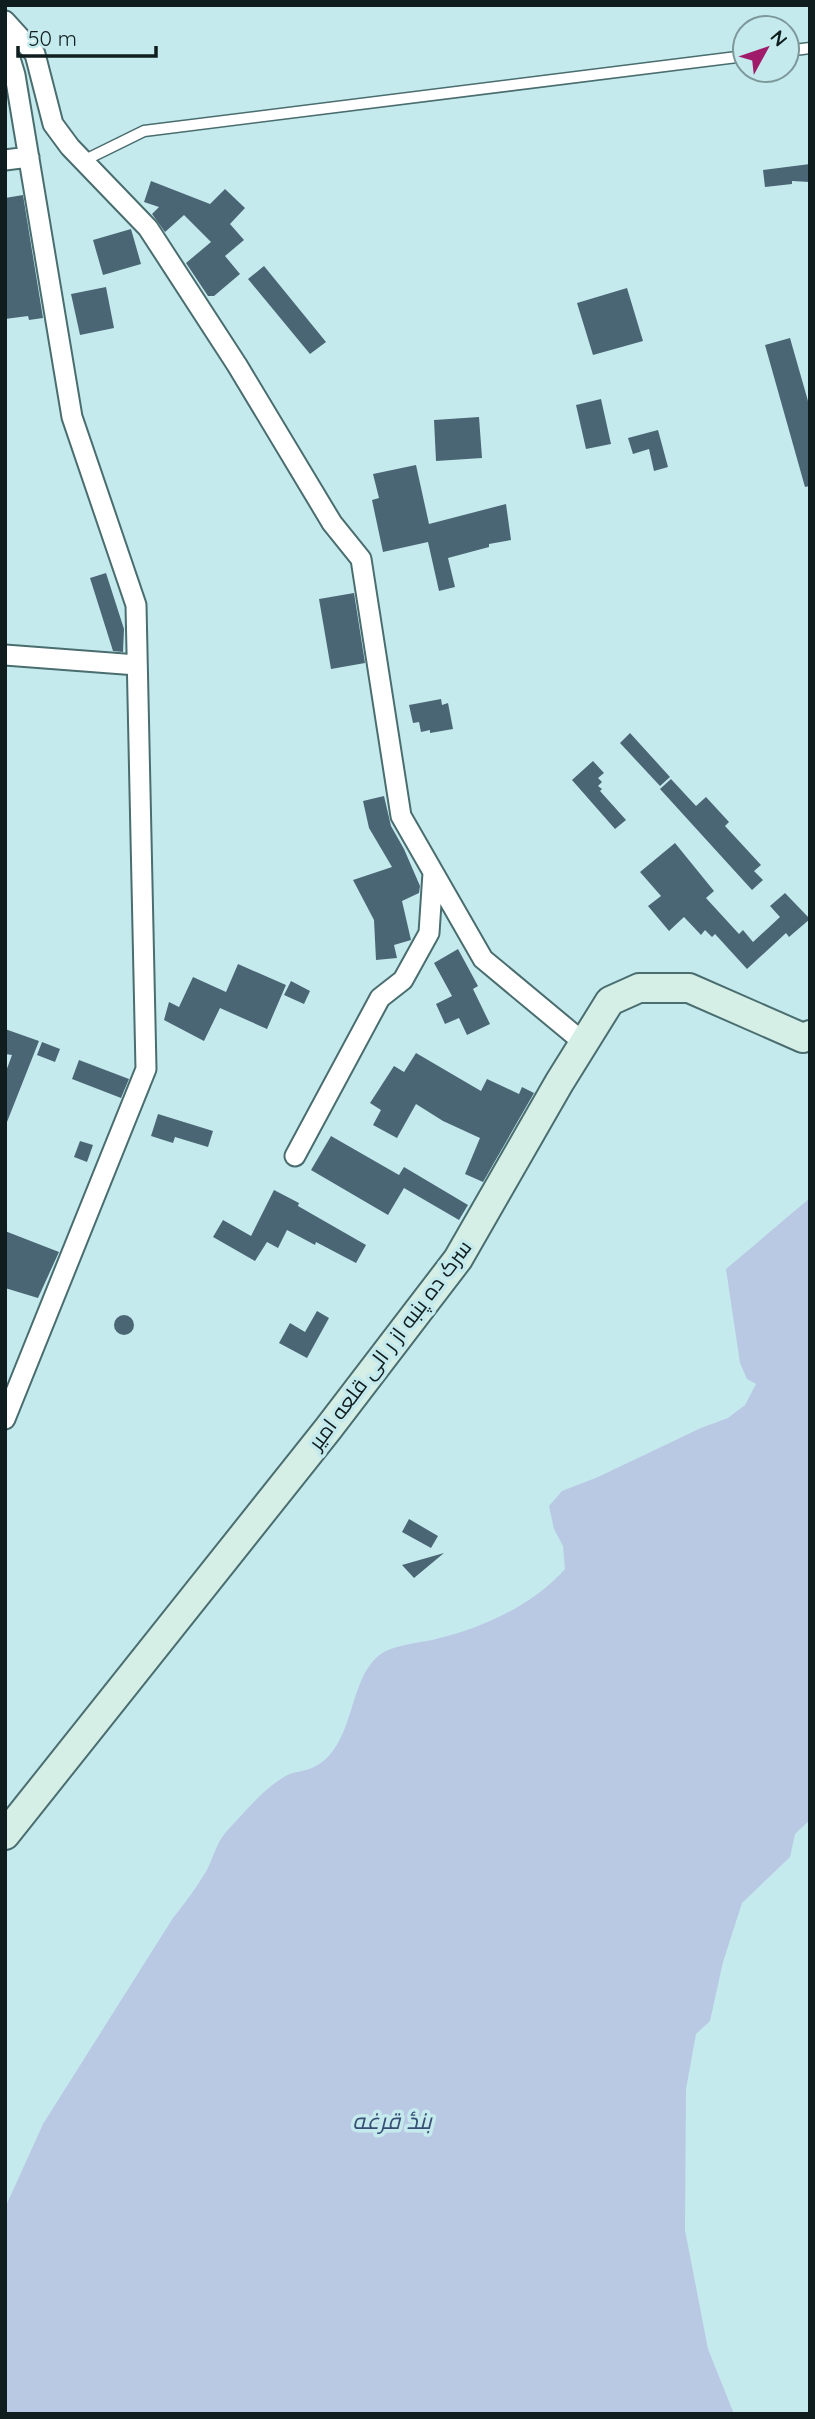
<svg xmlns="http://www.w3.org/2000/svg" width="815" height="2419" font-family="Quicksand,Cairo,sans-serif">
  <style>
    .water { fill: #b9c8e3 }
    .building { fill: #4a6675 }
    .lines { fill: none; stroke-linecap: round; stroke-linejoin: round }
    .lane-casing { stroke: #4a6d6f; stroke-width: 13 }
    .street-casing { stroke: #4a6d6f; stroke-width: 23 }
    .secondary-casing { stroke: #4a6d6f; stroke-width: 32 }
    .lane { stroke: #fff; stroke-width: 10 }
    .street { stroke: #fff; stroke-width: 19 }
    .secondary { stroke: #d5eee6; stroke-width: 28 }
    .labels { text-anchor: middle; stroke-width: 7; stroke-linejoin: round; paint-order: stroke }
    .street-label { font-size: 21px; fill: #0f1d1e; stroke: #c5eaed }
    .water-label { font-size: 23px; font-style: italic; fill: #374e75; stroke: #c5eaed }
  </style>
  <rect width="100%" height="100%" fill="#c5eaed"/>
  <path class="water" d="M810 1198V1820L795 1834 790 1857 742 1903 723 1962 710 2021 696 2034 686 2089 685 2230 708 2349 734 2414H5V2208L43 2124 173 1918C185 1903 197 1887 207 1870 213 1858 217 1842 226 1832 243 1814 262 1790 284 1777 293 1771 305 1772 314 1767 325 1762 334 1751 339 1741 354 1715 356 1668 384 1652 399 1644 420 1643 436 1639 483 1628 533 1605 565 1569L563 1546 554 1529 549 1506 562 1491 598 1477 701 1428 728 1418 745 1405 756 1384 747 1379 740 1363 726 1269Z"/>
  <path class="building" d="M810 164V182L792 181V184L765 187 763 170Z
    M151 181 210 204 225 189 245 208 230 224 244 240 225 256 240 274 214 296H208L186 263 211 242 184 215 165 232 152 214 159 207 144 202Z
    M23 195 43 318 29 320 28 316 5 319V198Z
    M131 229 141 264 103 275 93 240Z
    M264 266 326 342 310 354 248 279Z
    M106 287 114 328 80 335 71 294Z
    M627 288 643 341 593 355 577 303Z
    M790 338 810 408V486L805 487 765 345Z
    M601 399 611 444 586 449 576 405Z
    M479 417 482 458 436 461 434 420Z
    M658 430 668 467 654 471 649 449 633 454 628 438Z
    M416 465 429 524 506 504 511 540 489 544V547L448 558 455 587 439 591 428 542 383 552 372 500 379 498 373 474Z
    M106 573 124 629 123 652 113 651 90 578Z
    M354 593 365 663 331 669 319 599Z
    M441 699 442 705 448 703 453 729 430 733V730L421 732 419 722 413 723 409 705Z
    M630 733 670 777 660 786 620 743Z
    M593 761 604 773 598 778 602 782 598 786 602 789 600 791 626 820 615 829 572 780Z
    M671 779 696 806 706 797 729 822 725 826 761 865 754 871 763 880 752 890 660 789Z
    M384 796 391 826 404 849 420 886 419 893 402 901 411 940 394 945 397 958 376 960 374 920 353 880 392 867 369 828 363 801Z
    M675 843 714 891 706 898 739 934 743 930 753 942 780 917 770 906 785 893 810 919 789 937 786 933 747 969 715 934 712 937 705 930 701 935 684 917 669 931 648 906 661 896 640 872Z
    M458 949 478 986 473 989 490 1024 467 1035 459 1018 445 1024 436 1004 452 996 434 963Z
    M238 964 286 985 267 1029 220 1008 204 1041 164 1020 169 1002 179 1007 193 977 226 992Z
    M291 981 310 991 304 1004 284 995Z
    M5 1029 39 1041 7 1122 5 1074 12 1055 5 1054Z
    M42 1042 60 1049 55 1062 37 1055Z
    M416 1053 481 1091 487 1079 519 1094 522 1087 534 1093 483 1182 465 1174 480 1138 443 1121 416 1104 397 1138 373 1125 381 1110 370 1103 394 1066 404 1072Z
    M79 1060 129 1079 121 1098 72 1079Z
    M158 1114 213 1131 208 1147 175 1137 173 1143 151 1136Z
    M331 1136 399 1175 404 1167 468 1205 459 1220 404 1188 388 1215 311 1170Z
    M80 1141 93 1145 87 1162 74 1157Z
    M274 1190 299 1203 298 1206 366 1245 356 1263 316 1242 315 1245 287 1230 278 1248 267 1242 255 1261 213 1237 223 1220 251 1236Z
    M5 1231 59 1252 38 1298 5 1288Z
    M317 1311 329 1318 307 1358 279 1343 290 1323 305 1332Z
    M114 1325a10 10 0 1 1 20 0a10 10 0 1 1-20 0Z
    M409 1519 438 1536 431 1548 402 1532Z
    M444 1553 414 1578 402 1565Z"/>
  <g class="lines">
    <defs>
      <path id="lane" d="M787 51 810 48
        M83 161 144 131 745 56"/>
      <path id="street" d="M5 21 35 54 53 124 70 147 148 228 237 365 332 523 361 559 401 816 483 959 584 1043
        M5 42 15 75 72 417 136 605 146 1069 5 1419
        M5 160 29 157
        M5 655 137 665
        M295 1156 380 998 403 980 429 933 433 873"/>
      <path id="secondary" d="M5 1835 328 1429 458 1259 559 1083 610 1001 639 988H689L803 1038 810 1035"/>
    </defs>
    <use href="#lane" class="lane-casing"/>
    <use href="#street" class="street-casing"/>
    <use href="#secondary" class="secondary-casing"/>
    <use href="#lane" class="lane"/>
    <use href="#street" class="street"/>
    <use href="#secondary" class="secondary"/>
  </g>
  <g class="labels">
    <g class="street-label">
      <text transform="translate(390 1345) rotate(-53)" y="7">سرک ده پنبه از ر الی قلعه امیر</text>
    </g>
    <g class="water-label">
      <text x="392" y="2129">بندٔ قرغه</text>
    </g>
  </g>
  <rect width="815" height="2419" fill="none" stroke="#0f1d1e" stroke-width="14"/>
  <g transform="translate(766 49) rotate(50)"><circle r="33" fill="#c5eaed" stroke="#7c989a" stroke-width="2"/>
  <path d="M0-5L12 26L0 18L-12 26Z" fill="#a01b69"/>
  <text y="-10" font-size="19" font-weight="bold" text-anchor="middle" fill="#0f1d1e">N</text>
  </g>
  <path d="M18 46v10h138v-10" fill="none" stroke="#0f1d1e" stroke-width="3.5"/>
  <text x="28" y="46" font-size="21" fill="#0f1d1e" stroke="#c5eaed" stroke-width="5" paint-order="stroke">50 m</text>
</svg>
